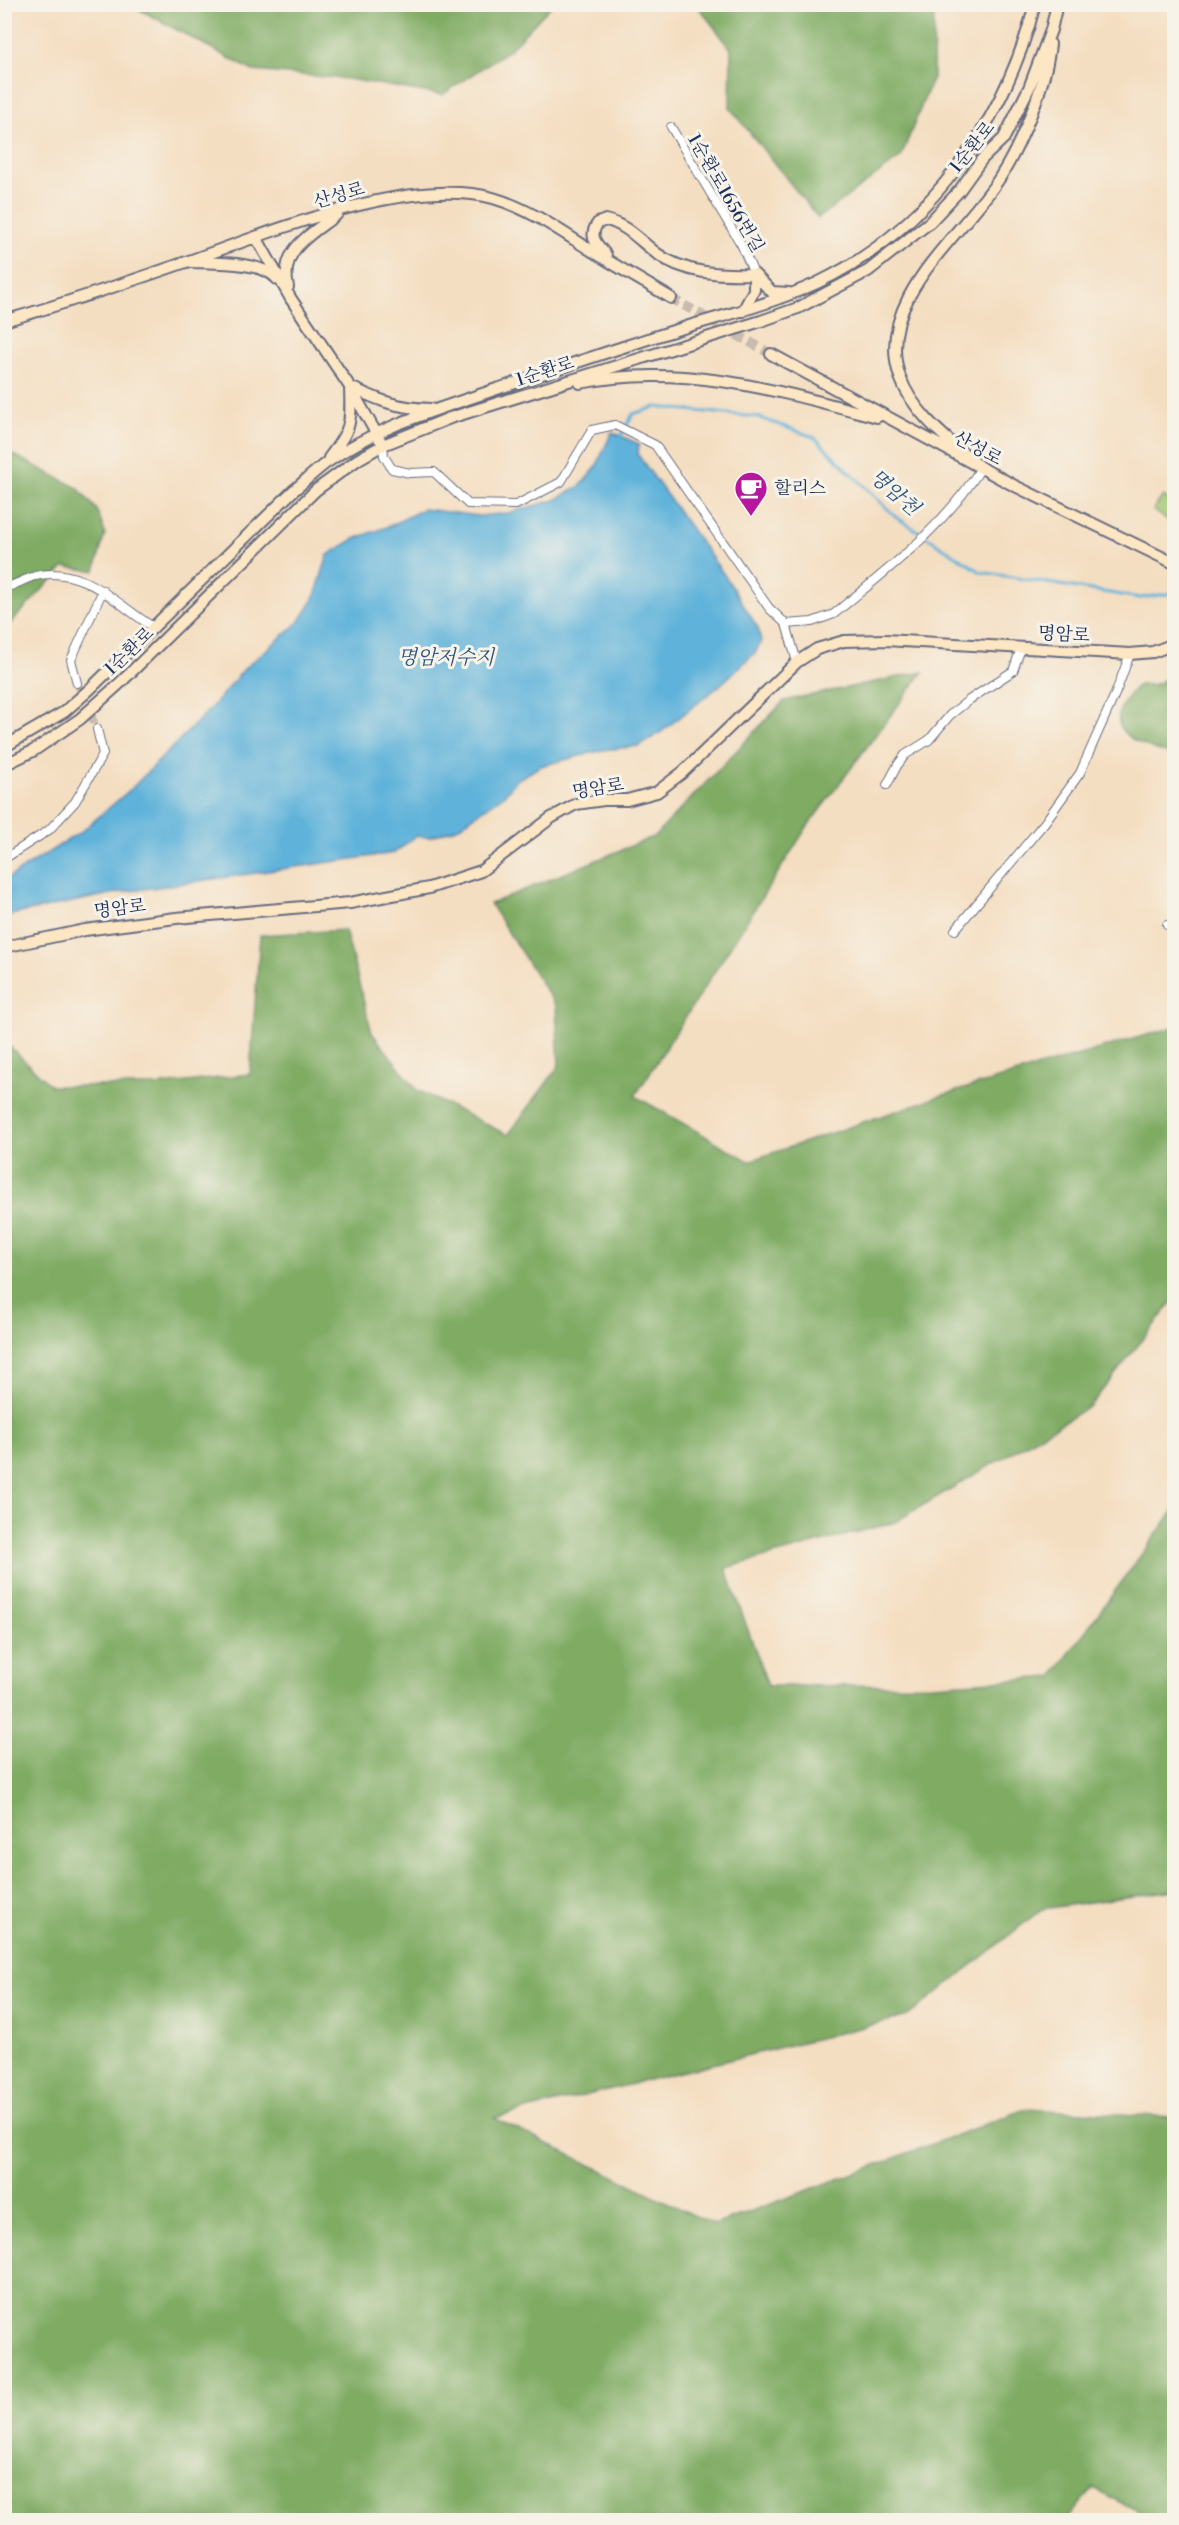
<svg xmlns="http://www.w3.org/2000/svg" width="1179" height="2525" font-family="'Libre Bodoni','Noto Serif KR',serif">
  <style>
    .green { fill: #9fc672; stroke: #5d7a68; stroke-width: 1.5 }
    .forest { fill: #7fab64; stroke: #4d6d61; stroke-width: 1.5 }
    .water { fill: #5eb2da; stroke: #3c709c; stroke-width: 1.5 }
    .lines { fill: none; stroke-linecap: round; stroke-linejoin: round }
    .stream { stroke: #5eb2da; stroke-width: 3 }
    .street-tunnel { stroke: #c9bbad; stroke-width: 8; stroke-dasharray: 8 4; stroke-linecap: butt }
    .secondary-tunnel { stroke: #c9bbad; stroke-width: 10; stroke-dasharray: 10 5; stroke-linecap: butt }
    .street-casing { stroke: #676c81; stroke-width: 10 }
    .secondary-casing { stroke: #676c81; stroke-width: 14 }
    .street { stroke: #fff; stroke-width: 8 }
    .secondary { stroke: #fce6c4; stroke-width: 10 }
    .labels { text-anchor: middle; stroke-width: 6; stroke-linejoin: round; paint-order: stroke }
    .street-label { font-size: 18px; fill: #1b2f5e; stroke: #f7f3e8 }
    .poi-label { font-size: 18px; fill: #1b2f5e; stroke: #f7f3e8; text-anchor: start }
    .water-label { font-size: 20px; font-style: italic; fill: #2f5683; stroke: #f7f3e8 }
  </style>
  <rect width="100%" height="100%" fill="#f7f3e8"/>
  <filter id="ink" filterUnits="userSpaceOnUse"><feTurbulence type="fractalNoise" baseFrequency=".0167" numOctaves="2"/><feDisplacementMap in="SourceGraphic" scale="12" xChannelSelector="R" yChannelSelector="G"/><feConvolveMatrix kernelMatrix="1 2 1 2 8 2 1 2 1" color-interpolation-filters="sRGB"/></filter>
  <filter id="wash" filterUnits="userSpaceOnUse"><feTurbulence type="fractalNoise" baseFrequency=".008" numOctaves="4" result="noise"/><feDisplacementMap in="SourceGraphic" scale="24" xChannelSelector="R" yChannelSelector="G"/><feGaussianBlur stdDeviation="1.35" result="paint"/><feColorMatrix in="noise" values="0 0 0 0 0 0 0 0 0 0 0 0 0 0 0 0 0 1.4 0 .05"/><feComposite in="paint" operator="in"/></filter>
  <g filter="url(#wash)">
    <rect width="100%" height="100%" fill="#f4dec1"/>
    <path class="green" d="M1163 496 1174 503V508L1167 520 1153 510Z"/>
    <path class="forest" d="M131 5H552L510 49 442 95 348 79 253 71Z
      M697 5H934L933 77 901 157 818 218 730 108 731 49Z
      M5 447 12 454 78 488 97 510 105 533 95 571 64 567 5 629Z
      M923 672 807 827 635 1096 749 1161 943 1095 1174 1027V1300L1090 1406 895 1522 726 1568 768 1686 932 1685 1052 1677 1174 1510V1890L1042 1909 908 2016 494 2118 714 2225 1026 2109 1174 2117V2519H1154L1093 2488 1067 2520H5V1042L51 1086H155L250 1074 260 935 345 930 372 1033 417 1090 508 1135 559 1066 556 1006 490 904 655 836 784 701Z
      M1170 675H1174V756C1151 747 1102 738 1124 702 1128 696 1133 687 1140 685 1142 684 1148 685 1150 685 1158 685 1163 680 1170 675Z"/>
    <path class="water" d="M612 432 639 444 638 455 727 579 758 628 761 642 755 653 718 687 660 733 639 746 603 750 541 766 518 779 504 795 457 828 429 837 416 836 394 853 116 893 5 916V880L82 831 132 788 209 710 246 667 300 621 314 599 328 555 354 539 392 525 423 509 480 516 508 513 555 500 580 486 595 469Z"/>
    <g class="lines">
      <path class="stream" d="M620 438 633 414 656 407 757 417 814 437 896 517 981 572 1140 598 1174 593"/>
    </g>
  </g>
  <g filter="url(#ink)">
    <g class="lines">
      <path class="street-tunnel" d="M77 683 97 729"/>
      <path class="secondary-tunnel" d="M671 298 771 354"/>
      <defs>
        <path id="street" d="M671 127 742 246 754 274
          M383 445 384 456 392 469 410 473 434 472 468 504 516 505 561 482 592 430 615 425 655 445 769 608 786 624
          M4 588C15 585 25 579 35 576 83 564 117 605 153 627
          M797 662 786 624 812 622 834 614C888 569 943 528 981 468
          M77 683 71 660 103 590
          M887 785 897 766 905 755 929 740 950 715 969 700 1013 671 1021 648
          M4 859 49 830 75 802 103 754 97 729
          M1167 925 1174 924
          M955 930 1045 822 1080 773 1116 692 1130 654"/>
        <path id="secondary" d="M256 237 291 299 350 387 380 440
          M606 255C596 244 588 236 598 223L606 220C627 225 639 240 656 253 685 274 719 275 754 274L772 292 789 293
          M191 262C213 263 263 261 277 279
          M288 287C279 249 311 235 337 214
          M743 311 754 290V274
          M4 321C66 303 126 283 186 262 269 233 406 175 493 198 528 208 559 230 589 249 616 266 644 282 671 298
          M771 354 1013 485 1174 563
          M580 383C682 362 780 391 877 417
          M329 458C352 427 351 425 350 387 381 401 396 408 431 409
          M981 468C952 442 914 416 900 377 873 300 961 237 999 179 1021 145 1046 84 1050 44
          M4 747 64 712 90 689 293 491C304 482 314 472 326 463 376 427 438 409 497 389 554 370 612 350 670 332 720 316 769 305 817 283 929 230 1005 122 1035 4
          M4 765 33 751 80 719 119 684 316 490 357 460 383 445 450 418 761 321 798 308 868 271 930 222 959 191 982 159 1004 138 1029 88 1051 30 1057 4
          M4 947 85 930 176 918 350 903 429 888 481 871 551 818 576 804 604 800H627L657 792 683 772 797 662 817 649 844 641 885 640 1130 654 1153 652 1174 644"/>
      </defs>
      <use href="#street" class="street-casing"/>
      <use href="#secondary" class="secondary-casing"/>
      <use href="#street" class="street"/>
      <use href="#secondary" class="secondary"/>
    </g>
  </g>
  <defs>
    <symbol id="cafe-pin" viewBox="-11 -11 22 30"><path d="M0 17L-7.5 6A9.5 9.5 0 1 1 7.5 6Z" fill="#b5179e" stroke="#f7f3e8"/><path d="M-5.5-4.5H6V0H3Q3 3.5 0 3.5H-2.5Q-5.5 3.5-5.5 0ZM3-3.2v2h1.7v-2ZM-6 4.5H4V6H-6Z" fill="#fff"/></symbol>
  </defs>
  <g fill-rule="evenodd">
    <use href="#cafe-pin" x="732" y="469" width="38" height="52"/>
  </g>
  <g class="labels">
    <g class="street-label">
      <text transform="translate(972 147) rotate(-51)" y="6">1순환로</text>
      <text transform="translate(726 193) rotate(60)" y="6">1순환로1656번길</text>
      <text transform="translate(339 195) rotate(-16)" y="6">산성로</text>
      <text transform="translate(545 371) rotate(-18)" y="6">1순환로</text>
      <text transform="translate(978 448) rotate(28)" y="6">산성로</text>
      <text transform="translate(1064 634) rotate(3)" y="6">명암로</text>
      <text transform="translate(129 651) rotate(-44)" y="6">1순환로</text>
      <text transform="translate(598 788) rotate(-9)" y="6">명암로</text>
      <text transform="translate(120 908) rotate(-7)" y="6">명암로</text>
    </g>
    <g class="poi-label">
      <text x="774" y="494">할리스</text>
    </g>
    <g class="water-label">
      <text transform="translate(895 492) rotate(41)" y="7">명암천</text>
      <text x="446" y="664">명암저수지</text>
    </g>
  </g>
  <rect width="1179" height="2525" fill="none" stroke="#f7f3e8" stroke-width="24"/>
</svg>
